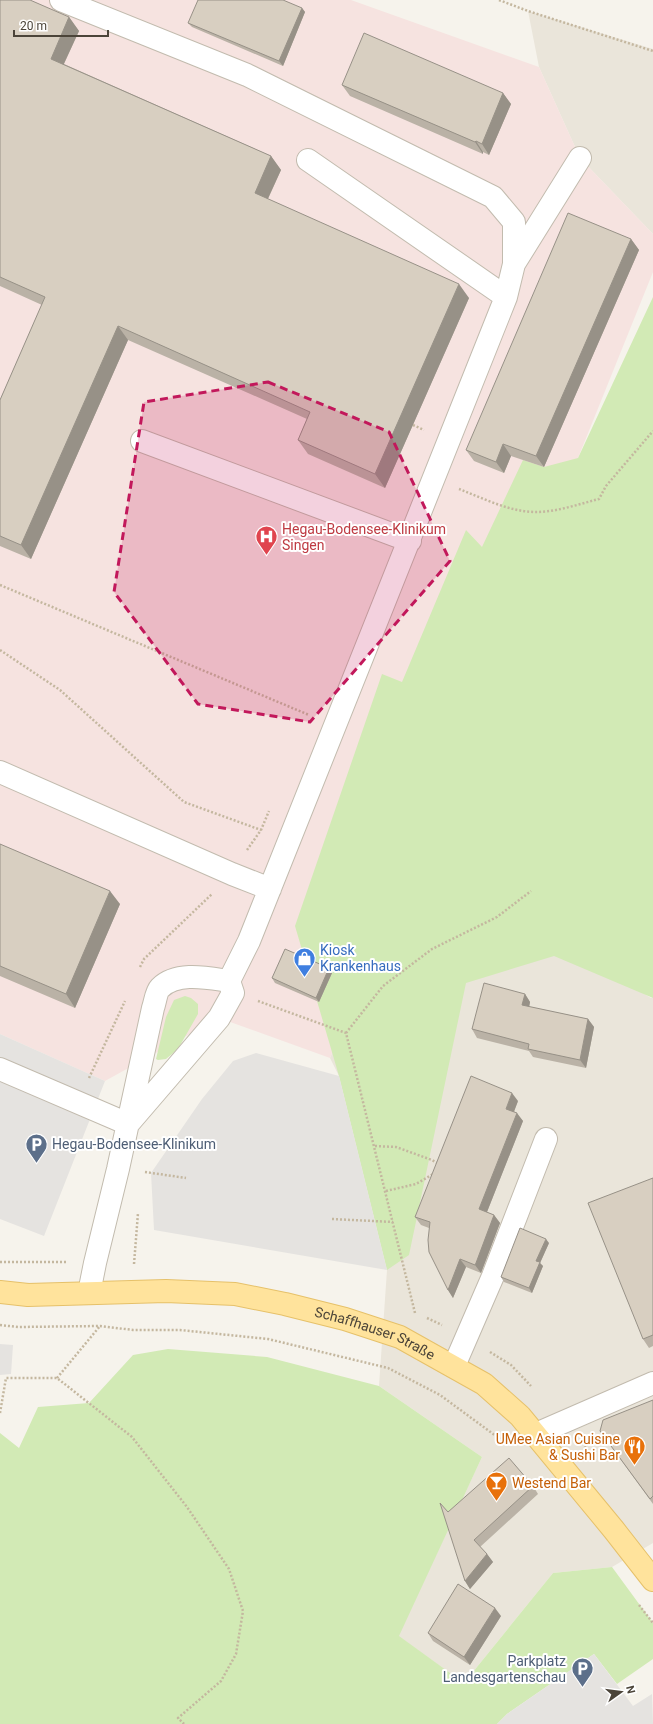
<svg xmlns="http://www.w3.org/2000/svg" width="653" height="1724" font-family="Roboto,sans-serif">
  <style>
    .residential { fill: #eae5da }
    .medical { fill: #f6e3e0 }
    .green { fill: #d2eab5 }
    .parking { fill: #e5e3e0 }
    .lines { fill: none; stroke-linecap: round; stroke-linejoin: round }
    .minor-casing { stroke: #c2bbae; stroke-width: 24 }
    .major-casing { stroke: #e6c16a; stroke-width: 24 }
    .path { stroke: #c4b79f; stroke-width: 2.5; stroke-dasharray: 2 2; stroke-linecap: butt }
    .minor { stroke: #fff; stroke-width: 22 }
    .major { stroke: #ffe39c; stroke-width: 22 }
    .wall { fill: #bab2a6 }
    .shaded-wall { fill: #979187 }
    .building { fill: #d8cfc1; stroke: #979187 }
    .marked { fill: #c2185b; fill-opacity: 0.2; stroke: #c2185b; stroke-width: 3; stroke-dasharray: 8 5; stroke-linejoin: round }
    .labels { text-anchor: middle; stroke-width: 4; stroke-linejoin: round; paint-order: stroke }
    .health-label { font-size: 14px; fill: #be3a42; stroke: #fff; text-anchor: start }
    .shop-label { font-size: 14px; fill: #366cbe; stroke: #fff; text-anchor: start }
    .service-label { font-size: 14px; fill: #4e5e75; stroke: #fff; text-anchor: start }
    .street-label { font-size: 14px; fill: #4b4439; stroke: #fff }
    .food-label { font-size: 14px; fill: #c56008; stroke: #fff; text-anchor: end }
  </style>
  <rect width="100%" height="100%" fill="#f6f3ec"/>
  <path class="residential" d="M528 11 653 49V234L580 158 539 67Z
    M412 858 651 998H653V1543L612 1567 553 1573 464 1683 398 1636 482 1457 379 1386 387 1270 339 1076 330 1058Z"/>
  <path class="medical" d="M0 0H351L539 67 580 158 653 234V272L578 458 330 1058 219 1018 105 1081 0 1034Z"/>
  <path class="green" d="M653 297V998L554 956 466 983 409 1255 387 1270 339 1076 295 926 382 674 402 682 466 530 482 547 523 460 544 467 578 458Z
    M185 996 191 998 198 1004V1014L178 1049 166 1059 158 1060 156 1059 166 1017 174 1000Z
    M168 1349 267 1357 379 1386 482 1457 399 1636 464 1683 553 1573 612 1567 653 1623V1659L617 1684 594 1654 507 1714 497 1724H0V1433L19 1448 38 1407 89 1403 133 1355Z"/>
  <path class="parking" d="M0 1034 105 1081 44 1236 0 1219Z
    M256 1053 339 1076 387 1270 154 1230 151 1173 202 1099 233 1061Z
    M0 1344 13 1345 11 1374 0 1375Z
    M594 1654 633 1706 652 1694 653 1724H497L507 1714Z"/>
  <g class="lines">
    <defs>
      <path id="minor" d="M61 0 247 75 493 197 514 222V263
        M308 160 506 297
        M142 441 410 541
        M0 772 232 874 270 889
        M0 1069 128 1124
        M128 1124 219 1018 233 993 229 981 249 941 506 297 514 264 580 158
        M89 1293 95 1263 118 1169 153 1008C155 1003 156 992 160 988 177 971 208 978 229 981
        M454 1366 493 1276 546 1139
        M536 1434 653 1383"/>
      <g id="major">
        <path id="s1" d="M0 1292 28 1295 166 1291 235 1294 285 1304 345 1319 400 1337 484 1384 520 1416 614 1530 653 1580"/>
      </g>
    </defs>
    <use href="#minor" class="minor-casing"/>
    <use href="#major" class="major-casing"/>
    <path class="path" d="M499 0 528 11 653 51
      M413 425 424 430
      M459 489C483 498 509 512 536 512 557 512 579 504 599 499L606 486 653 431
      M0 585 309 715
      M0 650 60 690 184 802 261 830
      M247 850 261 830 269 811
      M140 967 144 959 212 894
      M258 1001 346 1033 415 1313
      M346 1033 383 986 432 949 497 917 531 891
      M89 1078 125 1001
      M375 1146 396 1147 432 1160 439 1164
      M145 1172 186 1178
      M386 1191 416 1184 435 1173
      M332 1219 393 1222
      M0 1262H67
      M134 1264 138 1213
      M427 1318 442 1325
      M0 1325 18 1327 100 1326 133 1330H180L268 1339 388 1368 440 1395 500 1439
      M490 1352 511 1365 531 1386
      M57 1378 100 1326
      M0 1413 6 1378H57L132 1437 187 1507 229 1569 243 1611 236 1654 221 1681 178 1718 184 1724
      M582 1443 596 1461
      M639 1605 653 1623"/>
    <use href="#minor" class="minor"/>
    <use href="#major" class="major"/>
  </g>
  <path class="wall" d="M0 0 69 17 79 31 64 64 271 156 281 170 268 199 469 298 385 488 308 454 298 440 307 419 128 340 31 559 0 546V400L42 305 0 286Z
    M302 8 305 12 283 66 192 27 188 23Z
    M342 85 503 93 511 104 489 155 483 152V154L350 96Z
    M631 239 639 250 544 467 511 456 504 473 474 461 466 450Z
    M0 844 120 904 75 1008 0 976Z
    M329 968 332 973 319 1002 275 983 272 978Z
    M525 994 530 1002 529 1007 588 1019 594 1027 586 1068 533 1057 529 1051 477 1038 472 1029Z
    M518 1101 514 1111 523 1121 487 1212 494 1215 500 1223 481 1273 466 1267 453 1298 448 1290 429 1228 421 1225 415 1217Z
    M653 1178V1346L649 1348 643 1339Z
    M549 1243 540 1263 543 1266 532 1293 504 1282 501 1277Z
    M653 1400V1504L600 1431Z
    M533 1486 538 1494 480 1547 487 1554 493 1562 470 1589 465 1581 448 1512Z
    M501 1616 470 1665 433 1641 428 1633Z"/>
  <path class="shaded-wall" d="M302 8 305 12 283 66 279 61Z
    M69 17 79 31 60 72 51 59Z
    M503 93 511 104 489 155 482 144Z
    M476 141 483 152V154L475 142Z
    M271 156 281 170 264 207 255 193Z
    M631 239 639 250 544 467 536 456Z
    M459 284 469 298 385 488 375 474Z
    M118 326 128 340 31 559 21 545Z
    M503 444 511 456 504 473 496 462Z
    M110 891 120 904 75 1008 66 994Z
    M329 968 332 973 319 1002 316 998Z
    M525 994 530 1002 528 1013 522 1005Z
    M588 1019 594 1027 586 1068 580 1060Z
    M512 1093 518 1101 512 1117 506 1109Z
    M517 1113 523 1121 485 1217 479 1209Z
    M494 1215 500 1223 481 1273 475 1265Z
    M546 1239 549 1243 540 1263 543 1266 532 1293 529 1288 536 1261Z
    M460 1259 466 1267 453 1298 448 1290Z
    M487 1554 493 1562 470 1589 465 1581Z
    M495 1608 501 1616 470 1665 464 1657Z"/>
  <path class="building" d="M0 0H30L69 17 51 59 271 156 255 193 459 284 375 474 298 440 310 412 118 326 21 545 0 536V400L45 297 0 277Z
    M198 0H283L302 8 279 61 188 23Z
    M364 33 503 93 482 144 476 141 475 142 342 85Z
    M568 213 631 239 536 456 503 444 496 462 466 450Z
    M0 844 110 891 66 994 0 966Z
    M285 949 329 968 316 998 272 978Z
    M484 983 525 994 522 1005 588 1019 580 1060 528 1049 529 1044 472 1029Z
    M471 1076 512 1093 506 1109 517 1113 479 1209 494 1215 476 1263 475 1265 460 1259 448 1290 429 1252 428 1240 430 1222 415 1217Z
    M653 1178V1335L643 1339 588 1203Z
    M520 1228 546 1239 536 1261 540 1262 529 1288 501 1277Z
    M653 1400V1496L650 1499 600 1431 603 1420Z
    M509 1458 533 1486 474 1540 487 1554 465 1581 440 1503 448 1512Z
    M458 1584 495 1608 464 1657 428 1633Z"/>
  <path class="marked" d="M268 382 389 432 450 561 310 722 198 704 114 592 144 402Z"/>
  <defs>
    <symbol id="hospital-pin" viewBox="-11 -11 22 30"><path d="M0 17L-7.5 6A9.5 9.5 0 1 1 7.5 6Z" fill="#e0444e" stroke="#fff"/><path d="M-5-5h3v3.5h4V-5h3V5h-3V1.5h-4V5h-3Z" fill="#fff"/></symbol>
    <symbol id="shop-pin" viewBox="-11 -11 22 30"><path d="M0 17L-7.5 6A9.5 9.5 0 1 1 7.5 6Z" fill="#3f7fe0" stroke="#fff"/><path d="M-5-2.5h2.3a2.7 3.5 0 0 1 5.4 0H5L5.5 6h-11ZM-1.5-2.5h3a1.5 2.3 0 0 0-3 0Z" fill="#fff"/></symbol>
    <symbol id="parking-pin" viewBox="-11 -11 22 30"><path d="M0 17L-7.5 6A9.5 9.5 0 1 1 7.5 6Z" fill="#5c6f8a" stroke="#fff"/><path d="M-3.5-5.5H1a3.5 3.5 0 0 1 0 7H-1V5.5H-3.5ZM-1-3.4V-.6H.8a1.4 1.4 0 0 0 0-2.8Z" fill="#fff"/></symbol>
    <symbol id="restaurant-pin" viewBox="-11 -11 22 30"><path d="M0 17L-7.5 6A9.5 9.5 0 1 1 7.5 6Z" fill="#e8710a" stroke="#fff"/><path d="M-5-6h1v4h1v-4h1v4h1v-4h1v5L-1.5 .5V6h-2V.5L-5-1ZM5-6V6H3V1.5H1.5Q1.5-4 5-6Z" fill="#fff"/></symbol>
    <symbol id="bar-pin" viewBox="-11 -11 22 30"><path d="M0 17L-7.5 6A9.5 9.5 0 1 1 7.5 6Z" fill="#e8710a" stroke="#fff"/><path d="M-6-5H6L.8 .8V4.5H3.5V6h-7V4.5H-.8V.8Z" fill="#fff"/></symbol>
  </defs>
  <g fill-rule="evenodd">
    <use href="#hospital-pin" x="254" y="524" width="25" height="34"/>
    <use href="#shop-pin" x="292" y="946" width="25" height="34"/>
    <use href="#parking-pin" x="24" y="1132" width="25" height="34"/>
    <use href="#restaurant-pin" x="622" y="1434" width="25" height="34"/>
    <use href="#bar-pin" x="484" y="1470" width="25" height="34"/>
    <use href="#parking-pin" x="570" y="1656" width="25" height="34"/>
  </g>
  <g class="labels">
    <g class="health-label">
      <text x="282" y="534">Hegau-Bodensee-Klinikum<tspan x="282" dy="16">Singen</tspan></text>
    </g>
    <g class="shop-label">
      <text x="320" y="955">Kiosk<tspan x="320" dy="16">Krankenhaus</tspan></text>
    </g>
    <g class="service-label">
      <text x="52" y="1149">Hegau-Bodensee-Klinikum</text>
      <text x="566" y="1666" text-anchor="end">Parkplatz<tspan x="566" dy="16">Landesgartenschau</tspan></text>
    </g>
    <g class="street-label">
      <text dy="5" stroke="none"><textPath href="#s1" startOffset="381">Schaffhauser Straße</textPath></text>
    </g>
    <g class="food-label">
      <text x="620" y="1444">UMee Asian Cuisine<tspan x="620" dy="16">&amp; Sushi Bar</tspan></text>
      <text x="512" y="1488" text-anchor="start">Westend Bar</text>
    </g>
  </g>
  <g transform="translate(621 1692) rotate(76)" stroke="#ffffff" stroke-width="3" paint-order="stroke">
  <path d="M0-3L7 15L0 10L-7 15Z" fill="#4b4439"/>
  <text y="-6" font-size="11" font-weight="bold" text-anchor="middle" fill="#4b4439">N</text>
  </g>
  <path d="M14 30v6h94v-6" fill="none" stroke="#4b4439" stroke-width="2"/>
  <text x="20" y="30" font-size="12" fill="#4b4439" stroke="#ffffff" stroke-width="3" paint-order="stroke">20 m</text>
</svg>
